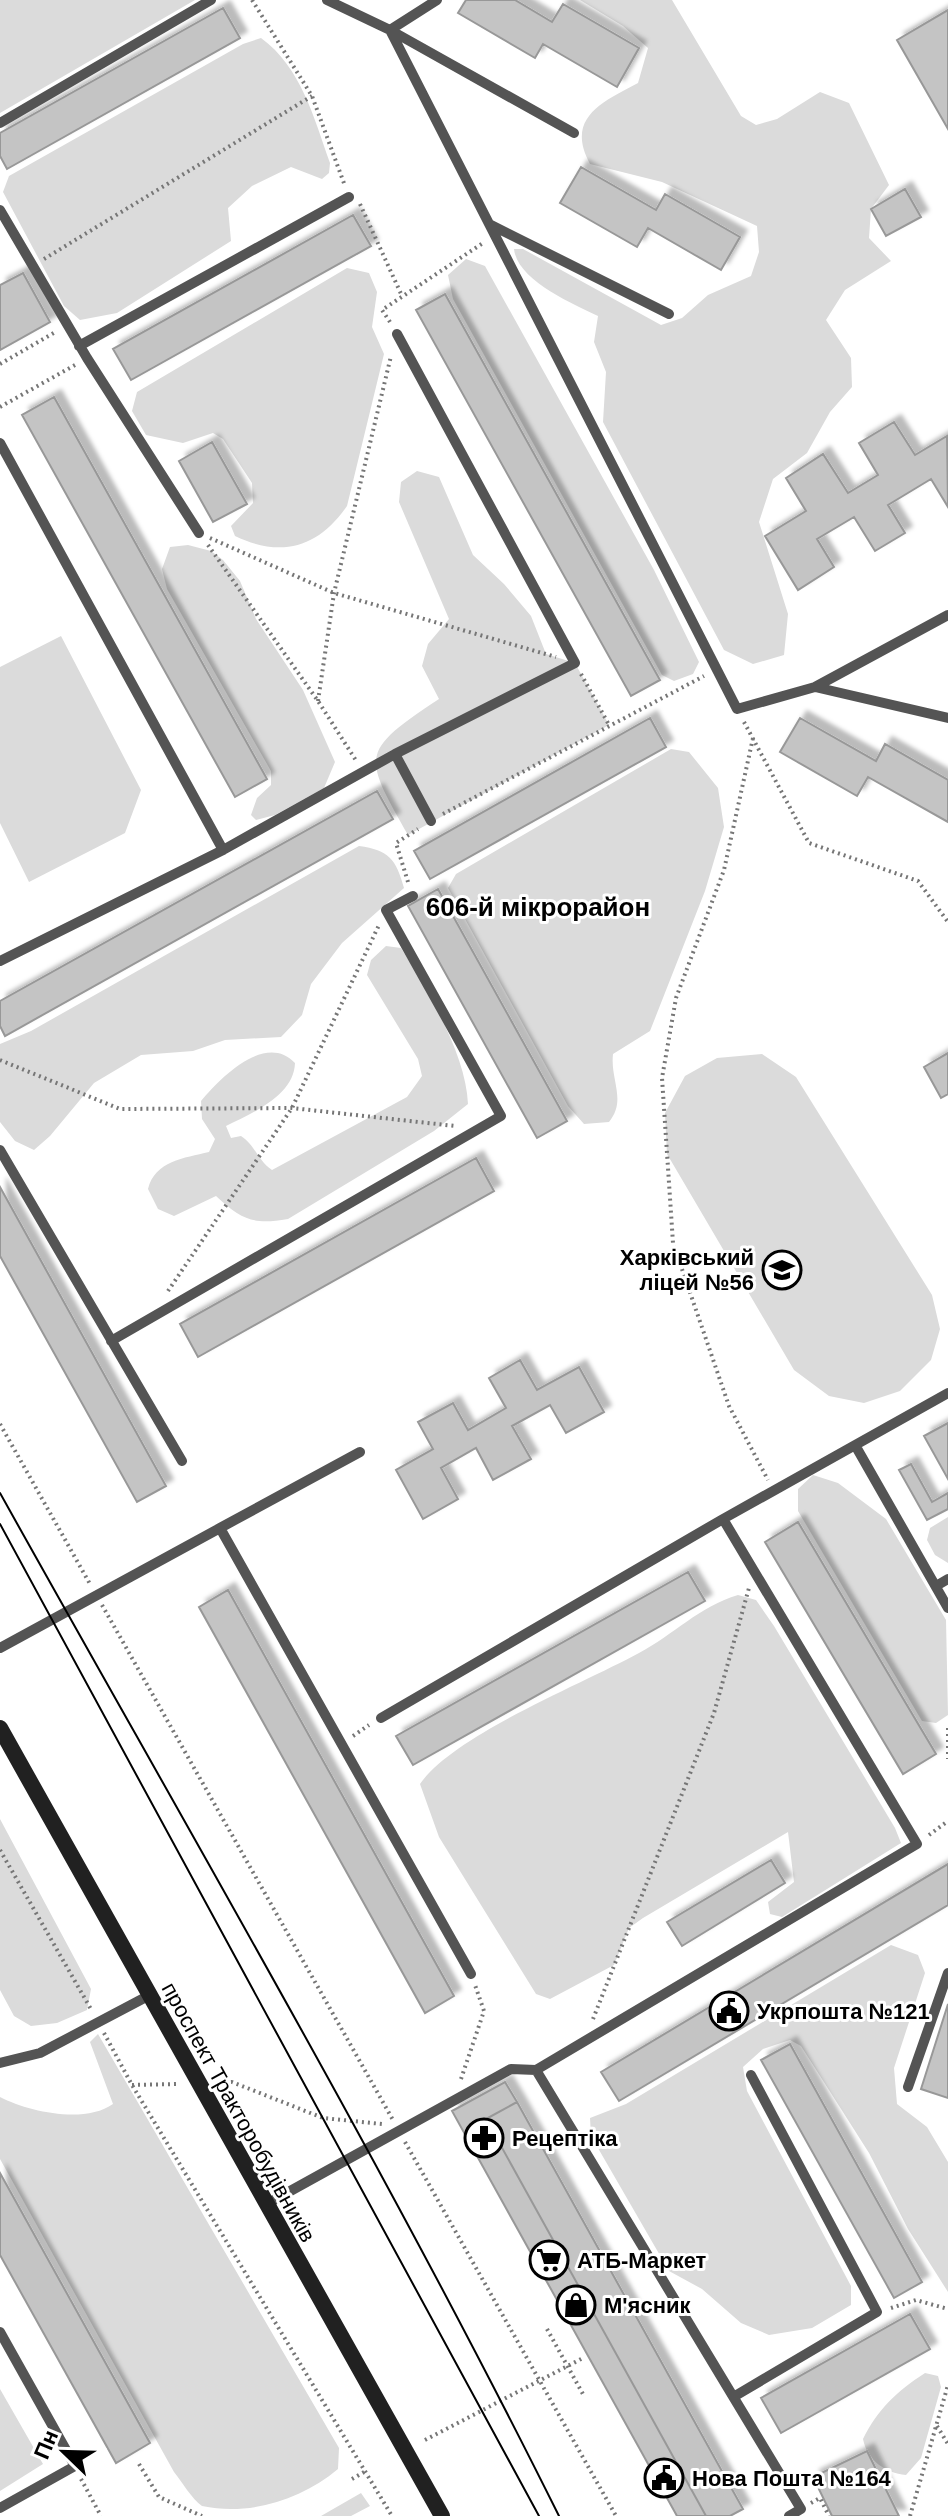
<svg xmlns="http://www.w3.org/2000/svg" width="948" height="2516" font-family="Helvetica,sans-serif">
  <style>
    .green { fill: #dbdbdb }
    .building { fill: #c4c4c4; stroke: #989898; stroke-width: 2; filter: url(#shadow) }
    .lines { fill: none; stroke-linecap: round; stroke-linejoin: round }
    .path { stroke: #767676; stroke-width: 4; stroke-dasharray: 2 4; stroke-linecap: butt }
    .lane { stroke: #545454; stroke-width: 10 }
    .secondary { stroke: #212121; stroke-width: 16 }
    .tram { stroke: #000; stroke-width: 2 }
    .labels { text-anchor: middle; stroke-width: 6; stroke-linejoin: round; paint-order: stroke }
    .poi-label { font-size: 22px; font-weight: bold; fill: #000; stroke: #fff; text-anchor: start }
    .street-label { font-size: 22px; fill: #000; stroke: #fff }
    .quarter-label { font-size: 26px; font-weight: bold; fill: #000; stroke: #fff }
  </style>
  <defs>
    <filter id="shadow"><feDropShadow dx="7" dy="-7" stdDeviation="2" flood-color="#0004"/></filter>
  </defs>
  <rect width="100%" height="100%" fill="#fff"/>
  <path class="green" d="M0 0H195L0 113Z
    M580 0H672L741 116 756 125 777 119 820 92 849 103 889 185 871 209 869 238 891 261 845 290 826 320 851 358 852 387 830 412 807 453 773 479 759 522 788 614 784 655 753 664 724 650 603 422 606 372 594 342 598 316C573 304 517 280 514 249H523L661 325 682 318 708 295 751 276 759 252 757 226 662 182 590 164C565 118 602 102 638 83L648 48 623 26Z
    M261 38C301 67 314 118 330 163L329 173 322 179 291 167 252 186 228 208 231 241 117 313 80 320 64 306 3 192 9 176 243 44Z
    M466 259 485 266 654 570 699 662 693 674 674 681 662 675 453 299 448 275Z
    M347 268 369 273 377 292 372 327 384 354 347 506C318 548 281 558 235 536L231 526 253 503 252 483 223 439 213 433 183 443 146 435 132 411 137 392Z
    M417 471 439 477 473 555 504 584 531 616 546 654 575 663 609 725 408 835C363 755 359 752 439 699L422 666 428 644 449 619 399 502 401 482Z
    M188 545 211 551 223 560 240 581 256 619 303 690 335 762 324 788 275 815 256 820 251 815 257 798 271 785V771L167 589 162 569 170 547Z
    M61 636 141 790 125 833 29 882 0 823V667Z
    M671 749 689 752 718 788 724 827 705 891 650 1031 613 1054C610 1080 627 1100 609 1122L584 1124 568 1106 448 888 456 874Z
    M359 846C389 850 396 859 404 888L342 943 311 984 302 1015 281 1037 225 1040 193 1051 141 1055 94 1083 50 1136 34 1150 15 1141 0 1122V1044L31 1031Z
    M386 946 401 948C428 991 466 1054 468 1104L434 1131 288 1219C253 1225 242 1220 216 1196L174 1216 158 1209 148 1189C155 1161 184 1158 209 1152L215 1139 202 1119 201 1101C221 1077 266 1032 295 1063 294 1096 252 1113 226 1126L231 1138 241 1136C255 1145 258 1161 272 1170L407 1097 422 1076 418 1059 367 975 371 960Z
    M762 1054 796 1077 932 1295 940 1329 931 1360 900 1391 864 1403 829 1396 794 1370 667 1154 665 1113 685 1076 717 1058Z
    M813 1475 838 1483 886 1519 946 1620 948 1715 936 1723 922 1721 798 1511V1489Z
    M948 1517V1563L935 1555 927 1540 930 1528Z
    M738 1595 756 1600 774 1626 895 1828 901 1843 782 1917 770 1914 768 1902 794 1882 788 1832 643 1918 629 1928 614 1965 550 1999 536 1994 439 1837 420 1784C454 1735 582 1684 639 1653 673 1635 700 1606 738 1595Z
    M0 1819 91 1989 87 2010 57 2023 31 2026 14 2016 0 1990Z
    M891 1945 918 1955 925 1973 894 2068 897 2104 927 2127 948 2162V2292L908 2229 869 2153 801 2046 790 2040 763 2049 743 2067 747 2091 851 2286V2305L812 2328 769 2335 741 2323 702 2289 669 2271 591 2136 590 2118 626 2104Z
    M98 2034 339 2448 338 2469C301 2500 250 2516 202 2506 192 2499 182 2482 174 2472L0 2159V2097C29 2112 85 2124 113 2104L90 2042Z
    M925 2373 938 2376 941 2387 921 2458 906 2475C885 2473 867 2460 863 2439 878 2409 897 2391 925 2373Z
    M0 2389 43 2464 0 2491Z
    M361 2493 370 2506 351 2516H321Z"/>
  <path class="building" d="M466 0H515L552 22 563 4 639 48 617 87 543 44 535 58 458 13Z
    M223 8 240 38 7 169 0 156V133Z
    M948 10V129L897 40Z
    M581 167 656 210 665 194 740 237 721 270 648 228 637 247 560 203Z
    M905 189 921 217 886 236 871 209Z
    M353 215 371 246 131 380 113 349Z
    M23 273 50 322 0 350V285Z
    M445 294 660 680 631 696 416 310Z
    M54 397 267 779 235 797 22 415Z
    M894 422 915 455 947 436 948 507 931 479 888 505 905 533 875 551 854 517 817 539 834 567 798 590 765 536 806 511 786 478 823 454 848 493 878 475 859 443Z
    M212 442 247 504 213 522 179 461Z
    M650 718 666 747 430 879 414 851Z
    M800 718 876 761 885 744 948 780V822L868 777 857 796 780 752Z
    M377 791 393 819 5 1036 0 1026V1001Z
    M438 889 567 1121 537 1138 408 906Z
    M948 1053V1094L941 1098 924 1067Z
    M476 1158 494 1191 198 1357 180 1324Z
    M0 1187 166 1486 137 1502 0 1256Z
    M520 1360 537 1390 579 1367 604 1412 566 1433 550 1405 512 1426 531 1459 493 1480 476 1448 441 1468 458 1499 423 1519 396 1470 433 1449 418 1422 453 1403 468 1430 506 1408 489 1378Z
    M948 1423V1479L924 1436Z
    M911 1464 932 1502 948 1493V1509L927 1520 899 1470Z
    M798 1522 936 1754 903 1774 765 1542Z
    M688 1572 705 1601 413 1765 396 1736Z
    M228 1590 454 1996 425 2013 199 1607Z
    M771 1860 785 1883 682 1946 667 1922Z
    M948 1864V1905L619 2101 601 2072Z
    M948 2004V2098L921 2089Z
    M790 2044 922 2282 894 2298 761 2060Z
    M505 2082 517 2102 486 2119 706 2516H677L452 2111Z
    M517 2102 743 2509 730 2516H706L486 2119Z
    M0 2173 150 2443 116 2463 0 2255Z
    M910 2314 930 2349 781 2433 761 2398Z
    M867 2451 899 2516H832L813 2477Z"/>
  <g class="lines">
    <path class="path" d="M252 0 312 96 345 186
      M360 204 402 296
      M44 259 312 96
      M390 322 382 310 483 243
      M0 364 57 331
      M0 407 75 365
      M210 538 334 593 556 657
      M208 545 318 701 357 762
      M581 674 609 725
      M318 701 334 593 391 356
      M744 722 809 843 918 881 948 922
      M753 738 724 870 676 998 662 1078 673 1243 729 1406 768 1480
      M443 814 704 676
      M408 882 396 843 418 829
      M0 1060 120 1109 292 1108 455 1126
      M168 1291 292 1108 379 925
      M0 1424 90 1584
      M102 1605 393 2120
      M948 1728V1759
      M353 1736 369 1725
      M929 1835 948 1821
      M0 1850 92 2011
      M593 2019 714 1713 749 1588
      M104 2033 132 2085 392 2516
      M461 2079 484 2011 475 1985
      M219 2083 232 2082 323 2118 382 2124
      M132 2085 179 2084
      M405 2142 616 2516
      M891 2308 916 2300 948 2309
      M547 2329 584 2396
      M937 2426 948 2444
      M425 2440 583 2358
      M139 2464 159 2497 202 2516
      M81 2479 101 2516
      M352 2479 366 2471
      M811 2503 820 2498 829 2516
      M910 2516 948 2385"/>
    <path class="lane" d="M327 0 390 30 437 0
      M0 123 211 0
      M574 133 390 30 737 709 815 687
      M0 210 87 358 199 533
      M489 224 669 314
      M79 346 349 197
      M0 443 223 850
      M948 615 815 687 948 718
      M395 754 575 663 397 334
      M0 961 223 850 395 754 431 821
      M0 1150 182 1461
      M111 1341 501 1116 386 910 413 896
      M855 1445 948 1608
      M723 1519 948 1393
      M220 1528 360 1452
      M936 1586 948 1579
      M0 1648 220 1528 471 1974
      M381 1718 723 1519 917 1844 536 2070 801 2509 789 2516
      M0 2063 40 2053 148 1996
      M908 2087 948 1973
      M265 2205 511 2069 536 2070
      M0 2332 75 2466 0 2508
      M735 2396 877 2312 751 2075"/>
    <path class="secondary" d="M0 1728 442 2516"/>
    <path class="tram" d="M0 1493C189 1832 386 2168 559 2516
      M0 1524 539 2516"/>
  </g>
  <defs>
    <symbol id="school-ring" viewBox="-11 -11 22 22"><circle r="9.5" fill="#fff" stroke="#000" stroke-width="1.5"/><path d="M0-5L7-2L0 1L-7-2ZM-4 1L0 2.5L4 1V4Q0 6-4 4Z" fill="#000"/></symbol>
    <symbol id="civic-ring" viewBox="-11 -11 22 22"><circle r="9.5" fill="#fff" stroke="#000" stroke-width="1.5"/><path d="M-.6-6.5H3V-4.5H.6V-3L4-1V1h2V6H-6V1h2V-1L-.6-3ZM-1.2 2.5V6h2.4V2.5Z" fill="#000"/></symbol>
    <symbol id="pharmacy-ring" viewBox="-11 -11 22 22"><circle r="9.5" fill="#fff" stroke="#000" stroke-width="1.5"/><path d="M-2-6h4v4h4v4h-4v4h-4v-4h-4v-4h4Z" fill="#000"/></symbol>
    <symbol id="supermarket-ring" viewBox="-11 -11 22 22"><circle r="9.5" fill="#fff" stroke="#000" stroke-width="1.5"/><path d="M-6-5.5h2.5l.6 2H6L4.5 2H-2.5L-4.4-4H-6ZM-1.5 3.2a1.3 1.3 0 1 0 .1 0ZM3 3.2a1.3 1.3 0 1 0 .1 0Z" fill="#000"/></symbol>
    <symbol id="shop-ring" viewBox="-11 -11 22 22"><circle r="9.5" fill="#fff" stroke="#000" stroke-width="1.5"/><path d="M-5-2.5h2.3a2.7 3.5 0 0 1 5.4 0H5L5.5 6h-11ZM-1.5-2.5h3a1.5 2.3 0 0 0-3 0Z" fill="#000"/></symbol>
  </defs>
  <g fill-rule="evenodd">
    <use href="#school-ring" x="760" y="1248" width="44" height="44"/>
    <use href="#civic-ring" x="707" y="1989" width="44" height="44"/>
    <use href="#pharmacy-ring" x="462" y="2116" width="44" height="44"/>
    <use href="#supermarket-ring" x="527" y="2238" width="44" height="44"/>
    <use href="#shop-ring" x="554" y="2283" width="44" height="44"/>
    <use href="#civic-ring" x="642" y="2456" width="44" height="44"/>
  </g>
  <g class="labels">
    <g class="poi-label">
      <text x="754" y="1265" text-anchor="end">Харківський<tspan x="754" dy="25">ліцей №56</tspan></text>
      <text x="757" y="2019">Укрпошта №121</text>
      <text x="512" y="2146">Рецептіка</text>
      <text x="577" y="2268">АТБ-Маркет</text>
      <text x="604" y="2313">М'ясник</text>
      <text x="692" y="2486">Нова Пошта №164</text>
    </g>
    <g class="street-label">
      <text transform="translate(239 2112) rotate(61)" y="8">проспект Тракторобудівників</text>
    </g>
    <g class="quarter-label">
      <text x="538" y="916">606-й мікрорайон</text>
    </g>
  </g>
  <g transform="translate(64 2452) rotate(293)" stroke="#ffffff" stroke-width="6" paint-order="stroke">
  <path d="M0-6L14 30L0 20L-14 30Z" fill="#000000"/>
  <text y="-12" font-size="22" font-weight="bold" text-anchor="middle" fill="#000000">Пн</text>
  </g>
</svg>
